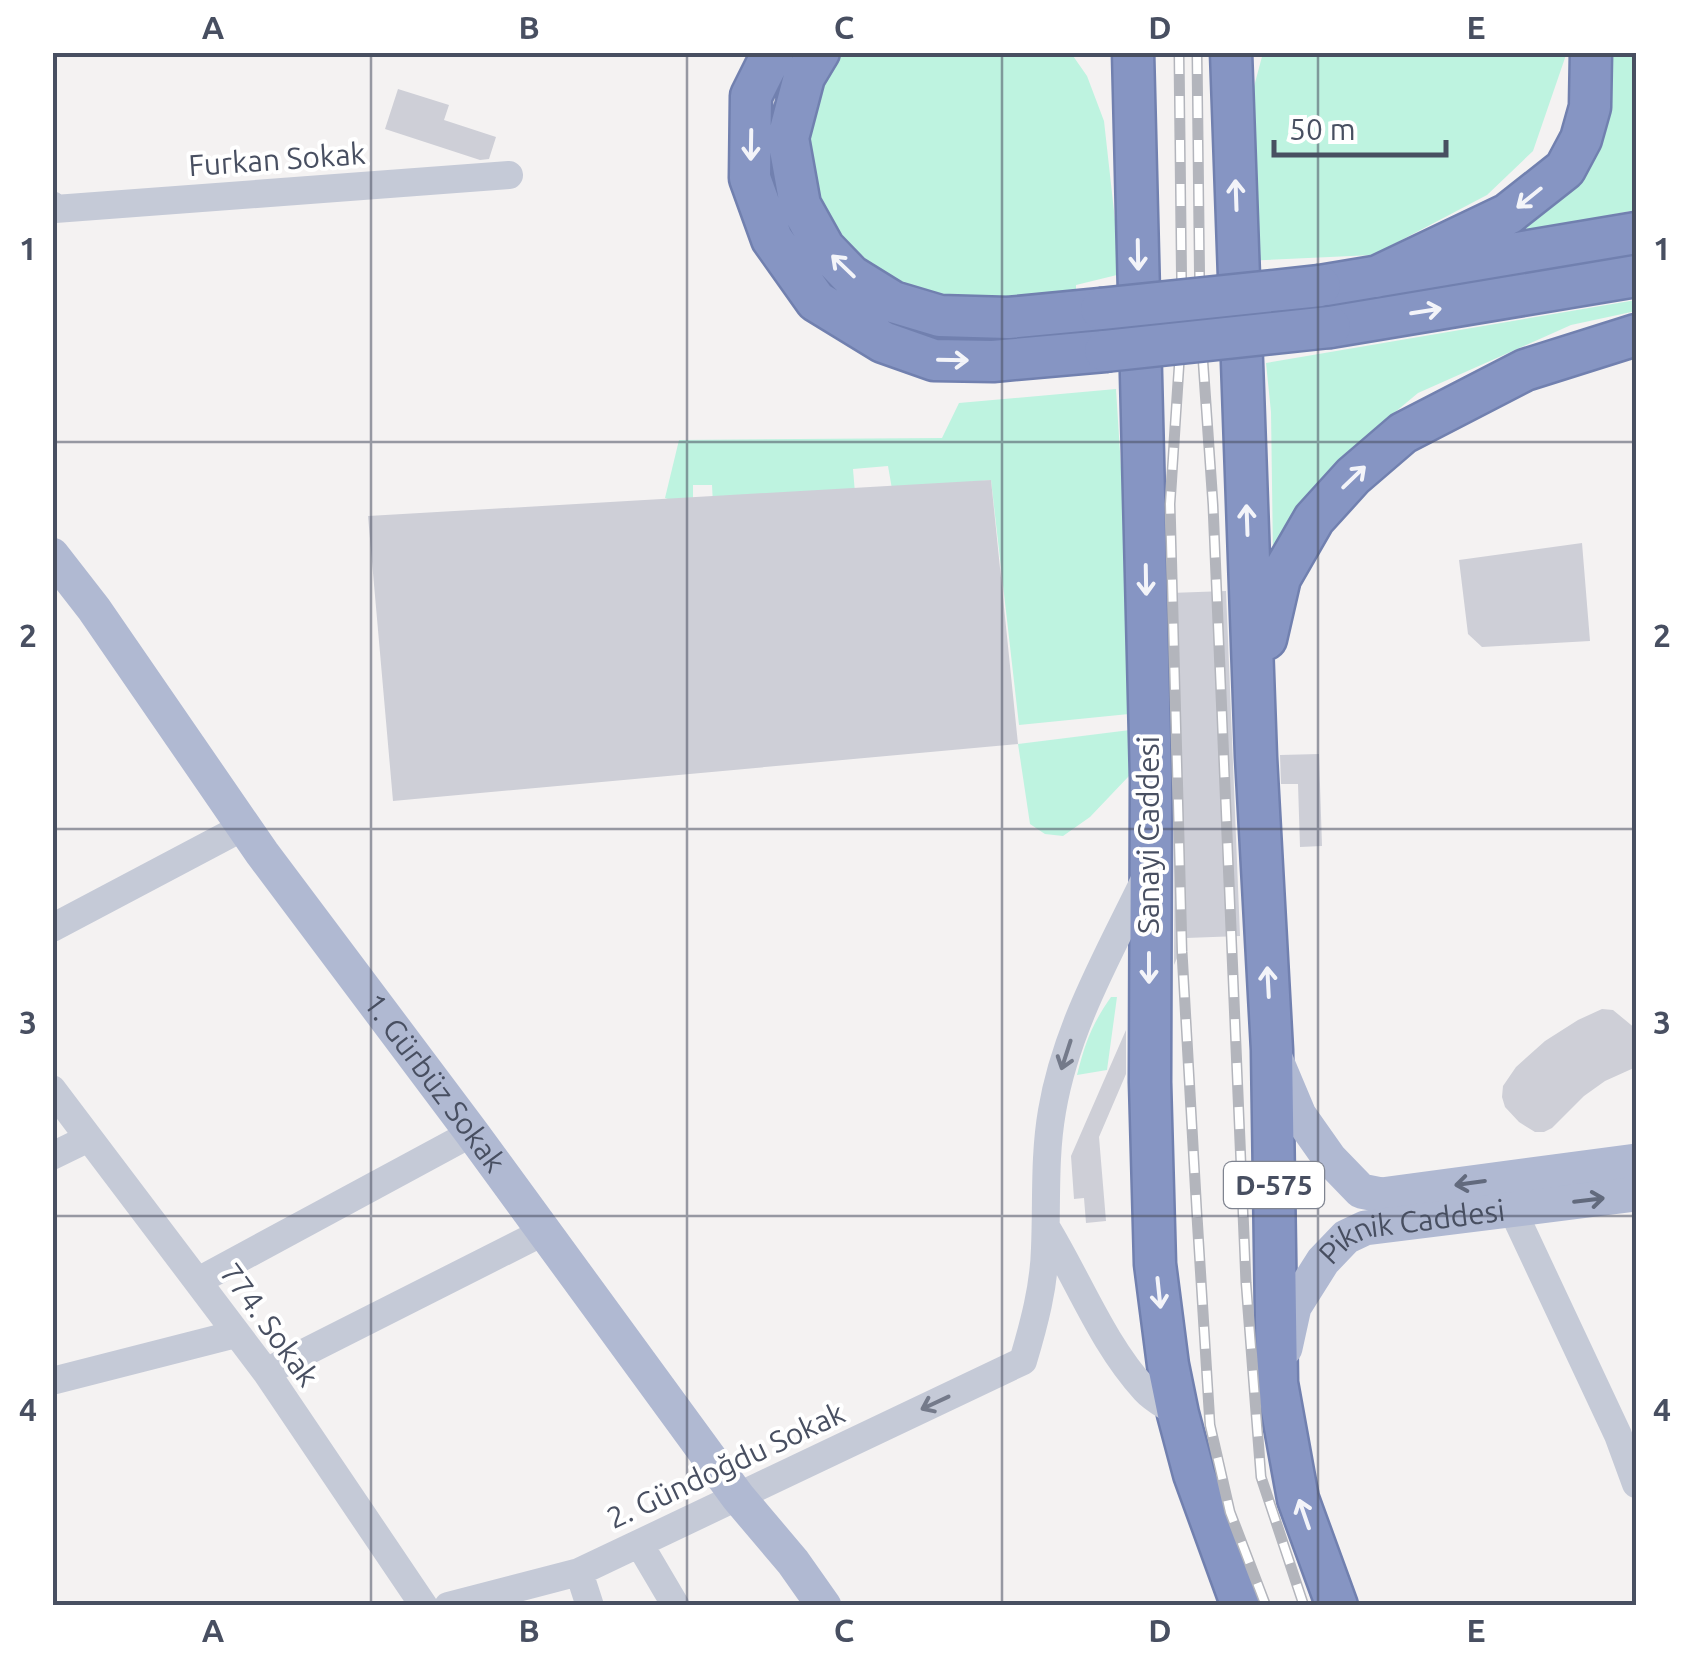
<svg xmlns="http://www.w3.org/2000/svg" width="1689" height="1658" font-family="Ubuntu,sans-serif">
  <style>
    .green { fill: #bef3e0 }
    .building { fill: #cecfd7 }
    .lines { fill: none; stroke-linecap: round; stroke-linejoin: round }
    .highway-casing { stroke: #7180af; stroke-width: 45 }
    .minor { stroke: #c5cad7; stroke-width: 28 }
    .major { stroke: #b0b9d2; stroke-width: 35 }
    .highway { stroke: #8695c3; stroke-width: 40 }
    .rail-casing { stroke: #b3b5bc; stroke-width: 11 }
    .rail { stroke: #fff; stroke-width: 8; stroke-dasharray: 22; stroke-linecap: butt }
    .highway-bridge-casing { stroke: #7180af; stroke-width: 45; stroke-linecap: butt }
    .highway-bridge { stroke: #8695c3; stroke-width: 40 }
    .oneway { stroke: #f3f4f9 }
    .oneway2 { stroke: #747a8a }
    .oneway3 { stroke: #626a7d }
    .grid { fill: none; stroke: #484f61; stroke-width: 2.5; stroke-opacity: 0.55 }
    .labels { text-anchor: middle; stroke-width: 8; stroke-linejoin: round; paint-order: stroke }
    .shield { fill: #fff; stroke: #7f8490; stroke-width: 2.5 }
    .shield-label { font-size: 28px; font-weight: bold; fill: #484f61 }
    .street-label { font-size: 30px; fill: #484f61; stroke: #fff }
    .neatline { fill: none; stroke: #484f61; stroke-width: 4 }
    .grid-label { font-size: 32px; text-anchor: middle; font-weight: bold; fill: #484f61 }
  </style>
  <rect width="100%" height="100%" fill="#f4f2f2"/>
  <path class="green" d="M838 53H1071L1087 76 1104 121 1121 274 1076 285V295L963 307 918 300 866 270 825 223 809 172 808 127 824 75Z
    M1263 53H1565L1566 55 1533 151 1487 195 1373 255 1242 261 1249 105Z
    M1606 53H1636V210L1511 234Z
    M1636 300V311L1571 325 1418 393 1346 453 1273 556 1271 412 1266 363Z
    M1116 389 1127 562 1129 714 1019 725 991 480 892 489 888 466 853 469 855 493 713 505 712 485H693V508L665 498 679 440 942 438 959 403Z
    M1130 730 1129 776 1090 817 1063 836 1045 834 1030 824 1018 744Z
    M1111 997H1117L1107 1070 1077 1075C1085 1043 1092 1024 1111 997Z"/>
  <path class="building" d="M398 89 449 105 444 120 496 137 489 159 480 160 385 129Z
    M991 480 1018 744 393 801 368 516Z
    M1582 543 1590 641 1482 647 1468 634 1459 560Z
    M1226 591 1240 936 1186 938 1174 965 1175 778 1170 593Z
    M1319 754 1322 846 1300 847 1298 784H1281L1280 755Z
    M1602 1009 1613 1010 1636 1029V1067L1605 1081 1584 1096 1552 1128 1544 1132H1535L1519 1122 1505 1107 1502 1097 1503 1086 1516 1067 1545 1041 1578 1020Z
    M1126 1030V1074L1099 1137 1106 1221 1086 1223 1084 1198 1074 1199 1071 1156Z"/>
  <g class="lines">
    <defs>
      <path id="highway" d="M773 52 751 96 750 178 772 239 816 301 883 342 934 360 993 361 1105 351
        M819 52 804 77 788 138 800 205 824 248 851 276 893 302 940 316 1008 318 1101 309
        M1133 52 1151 779 1150 1082 1155 1264 1168 1365 1178 1414 1194 1474 1242 1606
        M1231 52 1256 757 1272 1050 1277 1383 1298 1499 1337 1606
        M1376 277 1508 214 1565 169 1581 139 1590 107 1591 52
        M1320 286 1636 233
        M1330 327 1636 276
        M1266 639 1280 578 1314 519 1353 476 1403 433 1525 370 1636 335"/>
    </defs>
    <use href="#highway" class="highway-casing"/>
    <path class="minor" d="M52 205 55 209 509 175
      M52 928 243 827
      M52 1089 266 1372 424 1606
      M52 1156 89 1138
      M1512 1209 1618 1435 1636 1484
      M1046 1227C1079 1281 1102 1343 1145 1390 1154 1400 1167 1406 1178 1414
      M198 1281 472 1133
      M266 1372 543 1232
      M52 1381 236 1334
      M640 1545 676 1606
      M579 1572 590 1606
      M448 1606 579 1572 1023 1361C1034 1324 1044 1287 1045 1248 1047 1202 1044 1157 1052 1111 1066 1027 1110 952 1146 877"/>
    <g class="major">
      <path id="s1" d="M52 555 94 609 262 853 472 1133 738 1497 793 1562 824 1606"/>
      <path d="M1275 1058 1299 1115 1330 1159 1361 1191 1381 1195 1636 1161"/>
      <path id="s2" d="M1285 1348 1294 1307 1323 1261 1346 1237 1365 1228 1636 1194"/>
    </g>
    <use href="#highway" class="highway"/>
    <defs>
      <path id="rail" d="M1179 52 1182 321 1170 504 1182 952 1197 1216 1210 1425 1230 1512 1266 1606
        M1197 52 1200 318 1213 505 1246 1283 1261 1477 1304 1606"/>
    </defs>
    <use href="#rail" class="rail-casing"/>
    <use href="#rail" class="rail"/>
    <defs>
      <path id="highway-bridge" d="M1101 309 1320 286
        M1105 351 1330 327"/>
    </defs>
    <use href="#highway-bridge" class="highway-bridge-casing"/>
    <use href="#highway-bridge" class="highway-bridge"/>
  </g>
  <defs><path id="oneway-shaft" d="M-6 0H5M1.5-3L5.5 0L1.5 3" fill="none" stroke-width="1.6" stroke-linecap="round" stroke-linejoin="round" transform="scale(2.5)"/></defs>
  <g class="oneway">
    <use href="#oneway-shaft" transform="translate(751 145) rotate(91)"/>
    <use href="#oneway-shaft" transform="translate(1236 195) rotate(-92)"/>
    <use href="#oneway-shaft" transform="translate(1529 198) rotate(141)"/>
    <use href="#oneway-shaft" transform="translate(1138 255) rotate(89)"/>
    <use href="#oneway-shaft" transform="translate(843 266) rotate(-136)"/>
    <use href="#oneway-shaft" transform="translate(1426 311) rotate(-9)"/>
    <use href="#oneway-shaft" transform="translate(953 360) rotate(1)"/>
    <use href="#oneway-shaft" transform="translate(1354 477) rotate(-44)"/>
    <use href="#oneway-shaft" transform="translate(1247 520) rotate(-92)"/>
    <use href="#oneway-shaft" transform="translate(1146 580) rotate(89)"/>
    <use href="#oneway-shaft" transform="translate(1149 968) rotate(90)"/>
    <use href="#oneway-shaft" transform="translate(1268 982) rotate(-93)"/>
    <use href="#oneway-shaft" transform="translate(1159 1293) rotate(84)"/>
    <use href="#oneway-shaft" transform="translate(1304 1514) rotate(-109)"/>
  </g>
  <g class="oneway2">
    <use href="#oneway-shaft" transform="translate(1066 1055) rotate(108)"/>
    <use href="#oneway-shaft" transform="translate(935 1403) rotate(155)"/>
  </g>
  <g class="oneway3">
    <use href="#oneway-shaft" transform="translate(1470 1183) rotate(172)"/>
    <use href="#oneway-shaft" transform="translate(1589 1200) rotate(-7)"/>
  </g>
  <path class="grid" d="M371 52V1606M687 52V1606M1002 52V1606M1318 52V1606M52 442H1636M52 829H1636M52 1216H1636"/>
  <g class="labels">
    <rect class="shield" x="1224" y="1162" width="100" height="46" rx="8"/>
    <g class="shield-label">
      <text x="1274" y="1195">D-575</text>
    </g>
    <g class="street-label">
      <text transform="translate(277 160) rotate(-4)" y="10">Furkan Sokak</text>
      <text transform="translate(1149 835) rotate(-90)" y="10">Sanayi Caddesi</text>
      <text dy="10" stroke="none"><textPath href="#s1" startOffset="652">1. Gürbüz Sokak</textPath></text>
      <text dy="10" stroke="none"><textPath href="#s2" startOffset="195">Piknik Caddesi</textPath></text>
      <text transform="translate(269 1325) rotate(54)" y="10">774. Sokak</text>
      <text transform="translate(726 1466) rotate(-25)" y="10">2. Gündoğdu Sokak</text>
    </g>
  </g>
  <rect width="1689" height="1658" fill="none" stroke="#ffffff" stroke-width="110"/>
  <path d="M1274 140v15h172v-15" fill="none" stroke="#484f61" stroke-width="5"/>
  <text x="1289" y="140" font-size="30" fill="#484f61" stroke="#ffffff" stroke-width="8" paint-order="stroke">50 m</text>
  <rect x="55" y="55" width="1579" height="1548" class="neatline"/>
  <g class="grid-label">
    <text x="213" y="39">A</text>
    <text x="529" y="39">B</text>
    <text x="844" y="39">C</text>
    <text x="1160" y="39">D</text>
    <text x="1476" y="39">E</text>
    <text x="28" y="260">1</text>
    <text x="1662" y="260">1</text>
    <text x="28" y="647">2</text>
    <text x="1662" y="647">2</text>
    <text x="28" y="1034">3</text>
    <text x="1662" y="1034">3</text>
    <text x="28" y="1421">4</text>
    <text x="1662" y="1421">4</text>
    <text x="213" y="1642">A</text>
    <text x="529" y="1642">B</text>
    <text x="844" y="1642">C</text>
    <text x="1160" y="1642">D</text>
    <text x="1476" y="1642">E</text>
  </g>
</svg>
